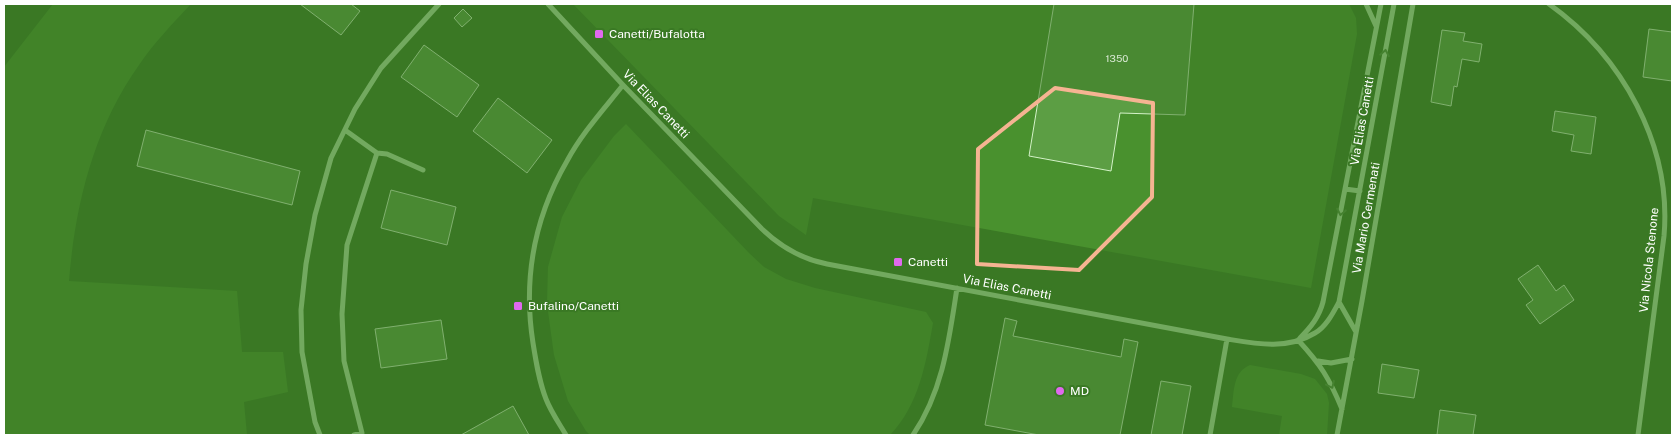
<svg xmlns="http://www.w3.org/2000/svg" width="1676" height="439" font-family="'Public Sans',sans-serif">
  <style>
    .green { fill: #49912e }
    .building { fill: #5c9e44; stroke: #d4f3c8 }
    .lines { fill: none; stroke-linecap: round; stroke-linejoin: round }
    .street { stroke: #b7e4a6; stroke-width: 5 }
    .oneway { stroke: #538e3e }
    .marked { fill: none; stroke: #f5b492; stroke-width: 4; stroke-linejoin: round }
    .poi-dot { fill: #e069ee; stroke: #3a7924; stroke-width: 2 }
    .labels { text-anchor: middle; stroke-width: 4; stroke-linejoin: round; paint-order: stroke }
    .number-label { font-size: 10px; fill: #d6e7d0 }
    .poi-label { font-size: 12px; fill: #fff; stroke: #3a7924; text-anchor: start }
    .street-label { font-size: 12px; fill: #fff; stroke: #3a7924 }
  </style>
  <rect width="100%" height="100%" fill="#3a7924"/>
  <path class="green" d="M53 4H191C173 23 154 43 139 65 94 128 75 205 69 281L237 291 242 352H283L288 392 244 402 247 435H4V67Z
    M573 4H1054L1029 156 1111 171 1120 113 1185 115 1194 4H1349L1356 18 1357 34 1311 288 813 198 806 235 779 216Z
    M626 124 749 253 764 267 786 279 815 288 926 312 933 323C926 363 919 405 890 435H590L586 431 568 401 554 355 547 304 548 267 562 217 581 180 614 136Z
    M1250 365 1301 374 1315 379 1327 394 1329 403 1327 435H1279L1282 416 1232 407C1234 391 1233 372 1250 365Z"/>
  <path class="building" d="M300 4H351L360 11 341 35Z
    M1054 4H1194L1185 115 1120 113 1111 171 1029 156Z
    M463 9 472 18 462 27 454 18Z
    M1649 29 1672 32V81L1643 77Z
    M1442 30 1465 33 1463 41 1482 44 1479 62 1462 59 1457 87 1454 86 1451 106 1431 102Z
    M424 45 479 85 457 117 401 77Z
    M498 98 552 140 527 173 473 131Z
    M1555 111 1596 117 1591 154 1571 151 1574 135 1552 131Z
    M146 130 300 171 292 205 137 166Z
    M391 190 456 207 447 245 381 228Z
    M1538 265 1556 291 1564 285 1574 300 1540 324 1526 305 1533 300 1518 279Z
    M1005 318 1017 321 1013 336 1121 357 1124 339 1138 342 1120 435H1039L985 425Z
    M441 320 447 359 381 368 375 329Z
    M1382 364 1419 370 1414 398 1378 393Z
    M1161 381 1191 386 1182 435H1151Z
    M513 406 529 435H461Z
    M1440 410 1476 415 1473 435H1437Z"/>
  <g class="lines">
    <path class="street" d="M548 4 623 85 762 229C781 247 801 259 827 264L1227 339C1257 344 1287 350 1315 333 1326 327 1333 313 1339 302L1394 4
      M1366 4 1376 26
      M1549 4C1622 56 1672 145 1664 236L1638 435
      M345 130 377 153 387 154 423 170
      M1345 189 1360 191
      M1339 302 1356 332
      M1300 338C1311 327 1319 317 1323 302L1381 4
      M1298 340C1321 365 1329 378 1342 409
      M1318 361 1331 363 1352 359
      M320 435 315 422 302 352 301 310 306 264 315 215 331 158 355 109 381 68 439 4
      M354 435 362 433 344 361 342 314 347 245 377 153
      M566 435C559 423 551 412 546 399 539 381 536 362 533 343 523 279 534 218 567 161 582 133 604 109 623 85
      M913 435C943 391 949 340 957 288
      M1210 435 1227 339
      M1337 435 1362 301 1413 4"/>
  </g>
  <defs><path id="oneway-chevron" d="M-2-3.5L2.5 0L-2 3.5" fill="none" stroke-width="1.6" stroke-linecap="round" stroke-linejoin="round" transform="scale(1.25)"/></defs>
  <g class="oneway">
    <use href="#oneway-chevron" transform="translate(1385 53) rotate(-80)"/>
    <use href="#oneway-chevron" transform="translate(1341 212) rotate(101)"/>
    <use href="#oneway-chevron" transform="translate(1331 385) rotate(65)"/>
  </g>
  <path d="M0 0H1676V439H0ZM1055 88 1153 103 1152 197 1079 270 977 264 978 149Z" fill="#3a7924" fill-opacity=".55" fill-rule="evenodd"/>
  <path class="marked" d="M1055 88 1153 103 1152 197 1079 270 977 264 978 149Z"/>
  <g class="poi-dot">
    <rect x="594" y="29" width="10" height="10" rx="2.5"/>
    <rect x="893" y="257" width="10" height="10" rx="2.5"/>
    <rect x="513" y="301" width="10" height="10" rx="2.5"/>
    <circle cx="1060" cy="391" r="5"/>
  </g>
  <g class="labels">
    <g class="number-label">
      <text x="1117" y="62">1350</text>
    </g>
    <g class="poi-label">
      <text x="609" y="38">Canetti/Bufalotta</text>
      <text x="908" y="266">Canetti</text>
      <text x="528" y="310">Bufalino/Canetti</text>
      <text x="1070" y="395">MD</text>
    </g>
    <g class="street-label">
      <text transform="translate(656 104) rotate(46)" y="4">Via Elias Canetti</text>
      <text transform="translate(1362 121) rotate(-80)" y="4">Via Elias Canetti</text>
      <text transform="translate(1366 218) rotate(-80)" y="4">Via Mario Cermenati</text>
      <text transform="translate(1649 260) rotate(-84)" y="4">Via Nicola Stenone</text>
      <text transform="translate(1007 287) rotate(11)" y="4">Via Elias Canetti</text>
    </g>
  </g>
  <rect width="1676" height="439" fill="none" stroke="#ffffff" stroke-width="10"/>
</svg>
